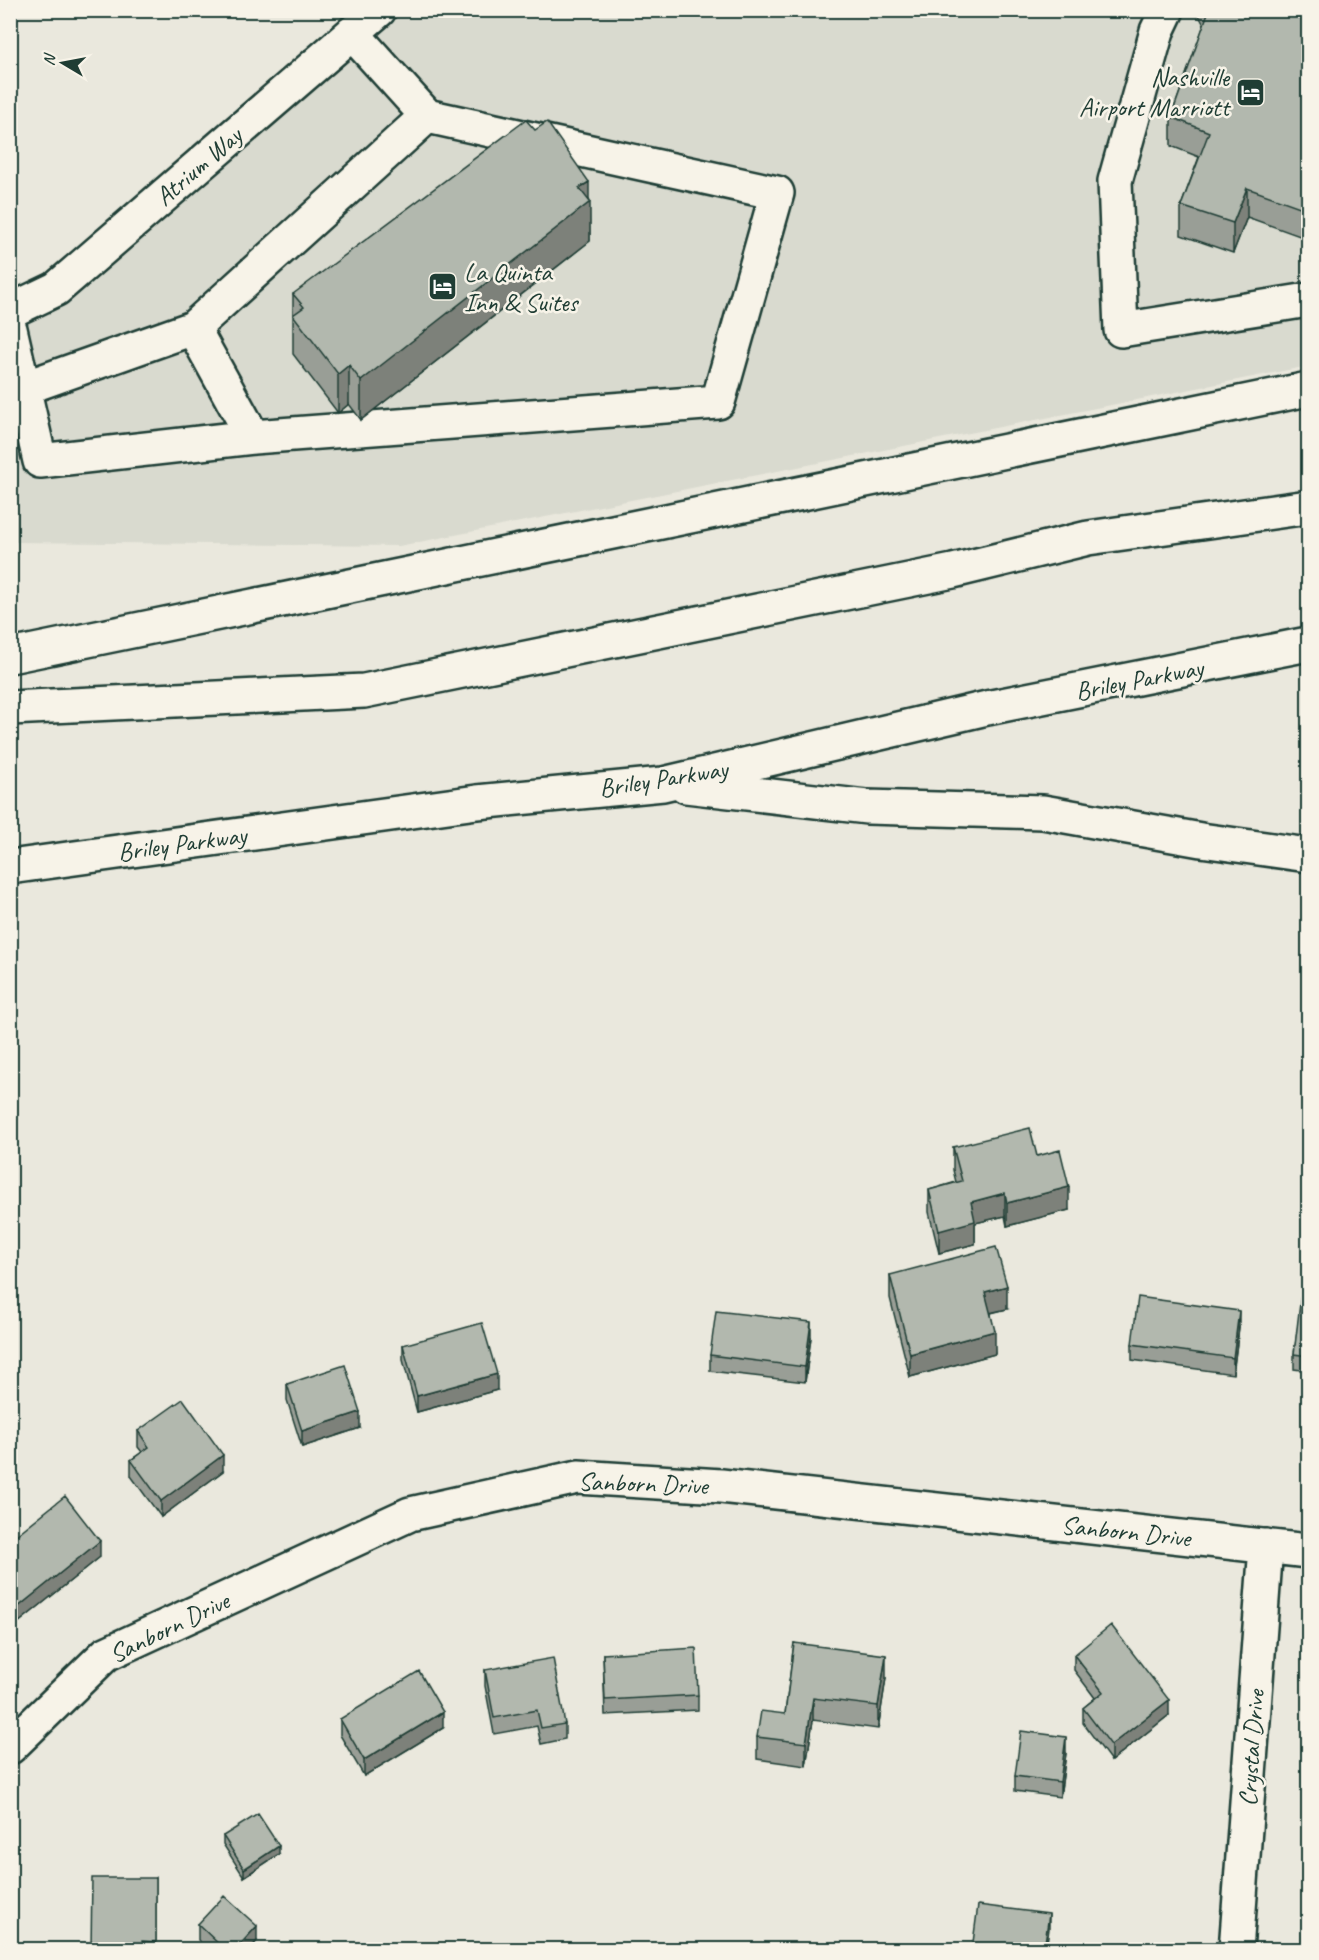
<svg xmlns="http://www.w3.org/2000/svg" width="1319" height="1960" font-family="Caveat,sans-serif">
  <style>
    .built { fill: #d9dacf }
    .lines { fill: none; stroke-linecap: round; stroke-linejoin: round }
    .minor-casing { stroke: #1f3d34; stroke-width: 38 }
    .highway-casing { stroke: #1f3d34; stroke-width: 38 }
    .minor { stroke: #f7f3e8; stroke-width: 33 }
    .highway { stroke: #f7f3e8; stroke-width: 33 }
    .wall { fill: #999e96; stroke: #1f3d34; stroke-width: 1.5 }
    .shaded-wall { fill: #7d817a; stroke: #1f3d34; stroke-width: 1.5 }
    .building { fill: #b2b8ae; stroke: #1f3d34; stroke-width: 1.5 }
    .labels { text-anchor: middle; stroke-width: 5; stroke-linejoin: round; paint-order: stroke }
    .poi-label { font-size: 26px; fill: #1f3d34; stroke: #f7f3e8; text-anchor: end }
    .street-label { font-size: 26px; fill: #1f3d34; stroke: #f7f3e8 }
  </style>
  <rect width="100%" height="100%" fill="#eae8dd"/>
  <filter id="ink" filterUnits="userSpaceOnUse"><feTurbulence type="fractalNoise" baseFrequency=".0167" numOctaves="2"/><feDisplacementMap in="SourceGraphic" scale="12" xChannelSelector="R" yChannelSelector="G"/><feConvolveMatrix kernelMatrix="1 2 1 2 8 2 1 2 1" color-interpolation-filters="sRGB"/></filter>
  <g filter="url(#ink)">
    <path class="built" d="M379 11H1308V366L399 546 11 542V311Z"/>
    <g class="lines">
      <defs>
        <path id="minor" d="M1167 10 1157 31 1115 181 1121 330 1308 300
          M352 33 427 116
          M10 311 56 289 379 10
          M193 328 253 437
          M10 329 40 461 253 437 718 402 777 193 427 116 193 328 24 388
          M10 1747 106 1654 410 1514 578 1477 721 1486 1308 1551
          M1236 1950 1266 1546"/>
        <path id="highway" d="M10 656 1308 389
          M10 708 364 691 953 571 1088 538 1308 507
          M686 786 867 807 1043 812 1201 840 1308 855
          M10 867 477 802 663 784 987 708 1308 644"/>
      </defs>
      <use href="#minor" class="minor-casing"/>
      <use href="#highway" class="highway-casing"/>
      <use href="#minor" class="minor"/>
      <use href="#highway" class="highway"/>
    </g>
    <path class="wall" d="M1196 10H1308V239L1247 217 1233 253 1181 235V206L1199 157 1171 146V117L1204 25Z
      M589 200 590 241 361 420 349 404 338 413 293 354V294Z
      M953 1147 1037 1156 1069 1210 1007 1226 1005 1216 975 1223V1244L939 1253 929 1212V1190L956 1182 953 1170Z
      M1308 1252V1371L1294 1369V1354Z
      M890 1275 1007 1309 991 1313 995 1354 910 1377 890 1298Z
      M1239 1327 1233 1374 1132 1360V1344Z
      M811 1337 805 1382 710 1371V1355Z
      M403 1345 497 1390 417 1412 403 1360Z
      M287 1384 360 1428 302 1447 287 1400Z
      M138 1431 223 1471 161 1517 131 1476V1460L142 1452 138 1447Z
      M10 1540 100 1557 18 1623 10 1614Z
      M794 1643 886 1678 878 1729 813 1720 806 1766 757 1759V1737L785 1714Z
      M603 1654 698 1695V1710L605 1715Z
      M1074 1655 1169 1715 1111 1761 1083 1723V1708L1095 1698 1074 1670Z
      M485 1670 565 1724V1739L541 1744 537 1726 494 1734 485 1686Z
      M340 1719 443 1728 364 1776 340 1735Z
      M1066 1753 1060 1797 1015 1791V1776Z
      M223 1836 279 1854 244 1877 223 1844Z
      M156 1878V1950H91Z
      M198 1924 257 1941 249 1950H208L198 1940Z"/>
    <path class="shaded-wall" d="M589 182V203L590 202V241L361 420V381L579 188Z
      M1247 188V217L1233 253V223Z
      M349 365V404L338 413V374Z
      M1069 1187V1210L1007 1226V1203Z
      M1005 1193V1216L975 1223V1244L939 1253V1231L971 1202Z
      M1007 1286V1309L985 1314V1292Z
      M1239 1311V1327L1233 1374V1358Z
      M811 1322V1337L805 1382V1367Z
      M995 1331V1354L910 1377V1354Z
      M497 1374V1390L417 1412V1396Z
      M360 1412V1428L302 1447V1431Z
      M223 1455V1471L161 1517V1501Z
      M100 1541V1557L18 1623V1607Z
      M886 1655V1678L878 1729V1706Z
      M813 1698V1720L806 1766V1743Z
      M1169 1700V1715L1111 1761V1745Z
      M443 1712V1728L364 1776V1760Z
      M1066 1737V1753L1060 1797V1782Z
      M279 1846V1854L244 1877V1869Z
      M1049 1914V1929L1046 1950H1044Z
      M257 1926V1941L249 1950H235Z"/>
    <path class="building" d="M1209 10H1308V210L1247 188 1233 223 1181 206 1209 132 1171 117Z
      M526 120 535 130 547 122 589 182 579 188 590 202 361 381 349 365 338 374 293 315 304 307 293 294Z
      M1030 1128 1037 1156 1060 1150 1069 1187 1007 1203 1005 1193 971 1202 975 1221 939 1231 929 1190 962 1181 953 1147Z
      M996 1247 1007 1286 985 1292 995 1331 910 1354 890 1275Z
      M1306 1252H1308V1356L1294 1354Z
      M1138 1297 1239 1311 1233 1358 1132 1344Z
      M716 1311 811 1322 805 1367 710 1355Z
      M482 1323 497 1374 417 1396 403 1345Z
      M345 1365 360 1412 302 1431 287 1384Z
      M183 1399 223 1455 161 1501 131 1460 149 1447 138 1431Z
      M65 1496 100 1541 18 1607 10 1598V1557L16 1553 10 1545V1540Z
      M1111 1625 1169 1700 1111 1745 1083 1708 1103 1692 1074 1655Z
      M794 1643 886 1655 878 1706 813 1698 806 1743 757 1737 761 1711 785 1714Z
      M696 1648 698 1695 605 1700 603 1654Z
      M553 1658 565 1724 541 1728 537 1710 494 1718 485 1670Z
      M419 1671 443 1712 364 1760 340 1719Z
      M1021 1731 1066 1737 1060 1782 1015 1776Z
      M258 1814 279 1846 244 1869 223 1836Z
      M92 1878H156V1942L142 1941V1950H91Z
      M224 1896 257 1926 235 1950H225L198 1924Z
      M978 1905 1049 1914 1044 1950H972Z
      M1061 1946 1087 1950H1060Z"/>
  </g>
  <defs>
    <symbol id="hotel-square" viewBox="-11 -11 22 22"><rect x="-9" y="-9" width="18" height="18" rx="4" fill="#1f3d34" stroke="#f7f3e8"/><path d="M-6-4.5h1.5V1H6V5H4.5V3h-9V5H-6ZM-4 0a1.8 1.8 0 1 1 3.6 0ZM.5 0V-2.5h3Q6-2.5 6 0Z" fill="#fff"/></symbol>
  </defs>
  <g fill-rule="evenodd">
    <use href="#hotel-square" x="1234" y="76" width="33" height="33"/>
    <use href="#hotel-square" x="426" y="270" width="33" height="33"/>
  </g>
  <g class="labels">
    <g class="poi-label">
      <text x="1229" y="86">Nashville<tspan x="1229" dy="30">Airport Marriott</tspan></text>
      <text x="464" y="281" text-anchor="start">La Quinta<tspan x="464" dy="30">Inn &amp; Suites</tspan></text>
    </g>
    <g class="street-label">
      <text transform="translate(198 166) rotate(-41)" y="9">Atrium Way</text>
      <text transform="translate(1139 679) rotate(-11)" y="9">Briley Parkway</text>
      <text transform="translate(663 778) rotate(-9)" y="9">Briley Parkway</text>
      <text transform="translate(182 843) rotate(-8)" y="9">Briley Parkway</text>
      <text transform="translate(643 1483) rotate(2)" y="9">Sanborn Drive</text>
      <text transform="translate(1126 1531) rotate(6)" y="9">Sanborn Drive</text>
      <text transform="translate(169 1627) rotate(-26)" y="9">Sanborn Drive</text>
      <text transform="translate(1251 1748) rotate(-86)" y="9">Crystal Drive</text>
    </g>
  </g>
  <rect width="1319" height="1960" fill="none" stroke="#f7f3e8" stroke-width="36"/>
  <rect x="18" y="18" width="1283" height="1924" fill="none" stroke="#1f3d34" stroke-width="2" filter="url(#ink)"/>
  <g transform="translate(63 63) rotate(280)" stroke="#f7f3e8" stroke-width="4.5" paint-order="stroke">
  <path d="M0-4.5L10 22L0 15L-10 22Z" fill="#1f3d34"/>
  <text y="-9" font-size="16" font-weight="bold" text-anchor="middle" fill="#1f3d34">N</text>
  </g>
</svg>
